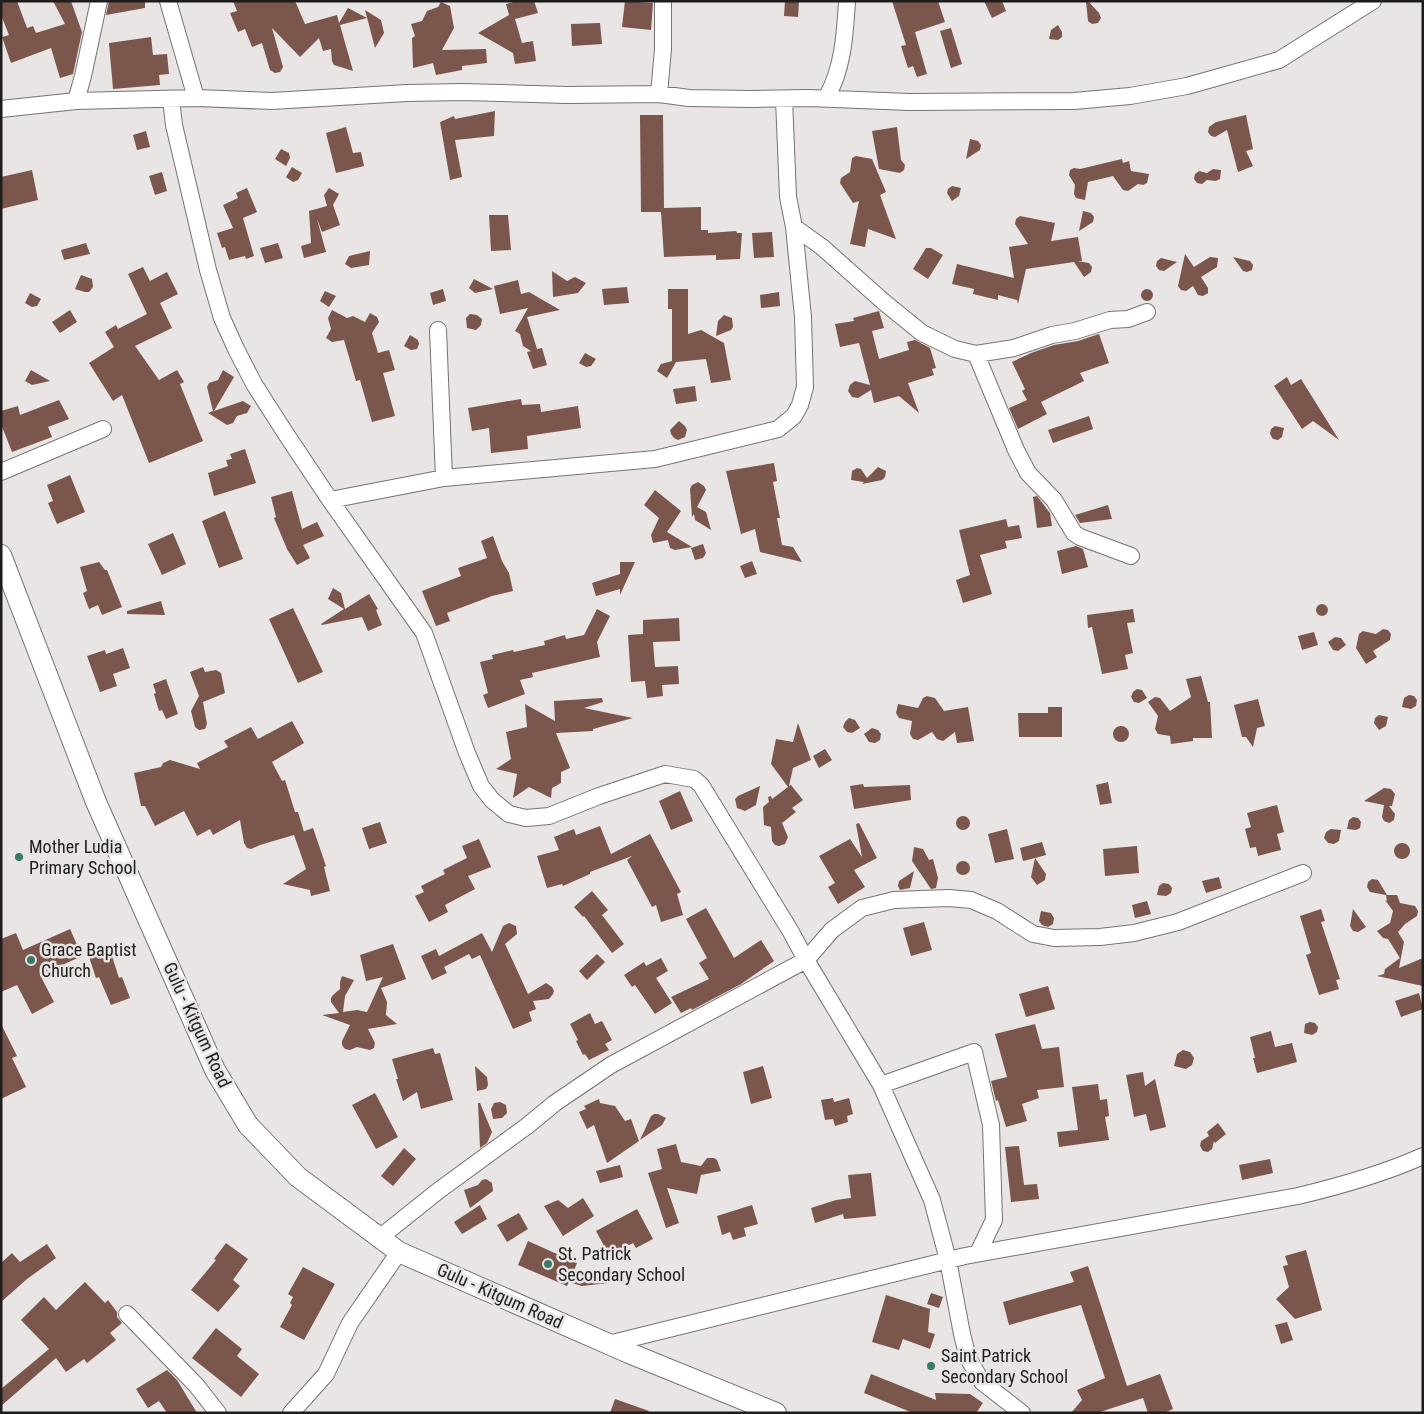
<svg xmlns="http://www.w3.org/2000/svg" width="1424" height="1414" font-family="'Roboto Condensed',sans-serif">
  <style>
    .building { fill: #7b564c }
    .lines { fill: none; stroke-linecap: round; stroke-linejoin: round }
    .minor-casing { stroke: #767271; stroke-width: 18 }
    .major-casing { stroke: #767271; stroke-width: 22 }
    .minor { stroke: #fff; stroke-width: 16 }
    .major { stroke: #fff; stroke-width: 20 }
    .poi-dot { fill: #397a69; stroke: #e9e5e4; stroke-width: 2 }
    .labels { text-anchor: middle; stroke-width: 5; stroke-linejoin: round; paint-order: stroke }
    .poi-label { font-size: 18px; fill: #1e1c1c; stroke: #e9e5e4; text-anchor: start }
    .street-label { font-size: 18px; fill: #1e1c1c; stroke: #e9e5e4 }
  </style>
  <rect width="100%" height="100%" fill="#e9e5e4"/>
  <path class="building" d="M1 1H17L27 28 33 26 36 33 65 24 53 1H71L82 32 73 74 60 78 51 48 11 63 2 37 9 35 1 15Z
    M109 1H145V8L106 15Z
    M233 1H295L305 24 337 15 339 23 348 8 367 18 340 25 353 71 334 65 332 61 331 49 323 51 319 38 300 57 272 28 283 67 280 72 275 73 270 70 262 43 252 47 245 29 238 32 230 13 237 11Z
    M517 1H534L538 13 515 19 522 43 533 41 536 61 515 64 513 53 478 33 509 15 506 4Z
    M625 1 653 3 651 30 622 27Z
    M785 1H799L798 17 784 16Z
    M892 1H938L945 22 915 32 927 74 917 77 913 66 908 68 901 46 906 45Z
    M984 1H1002L1006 11 992 18Z
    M1086 1H1088L1099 13 1101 18 1098 23 1092 24 1088 21Z
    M441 2 450 6 454 28 442 50 486 49 487 63 462 66V70L436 75 433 63 413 68 412 38 415 36 411 24 422 21 427 11 438 7Z
    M365 10 381 20 384 33 375 48Z
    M600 23 602 44 572 46 571 24Z
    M1058 25 1062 32V37L1058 40 1049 39 1051 30Z
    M951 28 962 64 951 68 940 31Z
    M151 37 153 55 167 54 169 74 159 75 160 85 113 89 109 43Z
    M495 111 494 136 455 140 462 177 450 180 440 122 454 116 455 119Z
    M640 115H663L664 208 701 207V230H708V233L736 231 737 233H742L740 259 716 260V255L664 257 661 212H641Z
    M1246 115 1253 149 1246 151 1253 166 1238 172 1227 130 1215 137 1211 136 1208 132 1209 127 1216 122Z
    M346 127 353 153 361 152 364 166 336 173 326 133Z
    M897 127 901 160 905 165 904 170 900 173 879 169 872 131Z
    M146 131 150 147 137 150 133 135Z
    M970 139 978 141 981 145 980 150 966 159Z
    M281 149 289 153 290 158 286 166 275 159Z
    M856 156 872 159 886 192 880 195 896 239 868 229 865 247 850 244 859 201 853 203 840 183 841 178 850 172 852 158Z
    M1122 159 1123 163 1129 161 1131 171 1149 174 1147 183 1143 185 1138 184 1128 191 1123 190 1113 176 1088 182 1085 200 1076 198 1074 194 1075 185 1069 175 1070 170 1074 168 1080 169Z
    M292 167 302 173 298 180 293 182 286 177Z
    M1213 169 1221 170 1220 179 1216 181 1207 180 1202 184 1197 183 1194 179 1195 174 1199 171 1207 173Z
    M32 170 38 200 1 209V177Z
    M162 172 167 191 155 195 149 176Z
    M952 186 961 188 959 196 952 201 947 193 948 189Z
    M247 188 257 212 243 218 254 256 246 259 245 256 229 260 225 247 222 248 217 233 233 228 223 205 238 198 236 193Z
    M329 188 339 194 333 205 340 225 322 232 317 219 326 252 304 258 301 246 311 243 309 211 327 206 324 195Z
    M1083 211 1091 213 1094 217 1093 222 1079 231Z
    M489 215H508L511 250 491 251Z
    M1020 216 1055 223 1051 241 1078 237 1082 261H1077L1089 263 1092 267 1091 272 1084 277 1074 262 1026 269 1018 304 1017 300 998 295V300L973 294 974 289 952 284 957 264 1014 278 1009 247 1028 244 1015 224 1016 219Z
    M772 232 774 257 754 258 752 233Z
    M86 243 90 254 64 260 61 250Z
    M278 243 283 258 265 263 260 248Z
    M926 248H931L943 255 928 279 913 269Z
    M370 251 369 265 351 268 345 264 349 256Z
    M1185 254 1194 267 1210 257 1218 258 1217 267 1201 277 1208 288V293L1203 296 1198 295 1193 286 1186 291 1181 290 1178 286Z
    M1233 257 1250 261 1253 265 1252 270 1247 272 1243 271Z
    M1161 258 1177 262 1164 271 1159 270 1156 266 1157 261Z
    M143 267 150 281 167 272 178 294 160 303 172 328 135 346 159 380 177 370 184 382 180 384 203 441 149 463 122 395 113 401 89 363 114 347 105 332 116 325 118 329 147 314 128 274Z
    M552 271 567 281 575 277 586 283 578 293 553 297Z
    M81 275 92 279 93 287 89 292H85L75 289Z
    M474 279 493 289 475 293 469 288Z
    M518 280 521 294 529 292 560 310 527 317 537 349 542 348 547 365 533 369 527 352 531 351 523 346 520 334 515 331 528 308 500 314 494 286Z
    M627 287 629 303 604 305 602 289Z
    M1141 295a6 6 0 1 1 12 0a6 6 0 1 1-12 0Z
    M443 289 446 301 433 305 430 293Z
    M668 289H688V334L701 330 724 343 731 380 711 383 706 359 676 362 667 378 657 371 661 364 672 361V309H668Z
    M325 291 336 296 329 307 320 301Z
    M779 292 780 306 761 308 760 295Z
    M30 293 41 299 37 306 32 307 25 303Z
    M70 310 77 322 60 333 52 322Z
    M332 310 347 318 353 316 365 322 370 313 377 317 379 322 372 333 378 353 389 350 395 370 383 373 395 416 372 422 360 380 356 381 344 340 332 342 326 338 331 329 328 318Z
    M879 311 884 328 872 331 879 359 909 350 907 342 915 340 930 348 936 368 932 369 934 375 908 383 919 413 899 396 874 403 871 390 858 398 852 397 848 391 850 385 855 381 870 385 859 343 840 347 835 324 854 321 853 318Z
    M470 314 477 315 482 319 481 325 476 330 467 328 466 318Z
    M724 315 732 318 733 327 731 330 716 336 718 321Z
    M1099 334 1109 363 1080 373 1084 381 1041 402 1047 414 1018 429 1009 408 1027 400 1022 391 1025 389 1012 362 1031 353 1054 345 1078 341Z
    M410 335 418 340 419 344 417 349 411 350 404 346Z
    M585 353 596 359 591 366 586 367 579 363Z
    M31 370 50 381 32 385 25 381Z
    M223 370 234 377 214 411 243 401 251 406 247 413 237 416 233 423 227 425 208 413 213 411 207 387 209 383 218 380Z
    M1287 377 1291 385 1301 379 1339 440 1313 421 1302 429 1274 386Z
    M695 386 697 401 676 404 673 389Z
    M521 399 522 405 540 404 541 412 578 406 581 428 527 436 528 449 491 453 489 428 472 431 468 408Z
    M59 400 69 419 48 427 52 437 12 452 1 424V411L18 406 20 415Z
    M1089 416 1093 429 1053 443 1048 430Z
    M679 421 685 426 687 430 685 437 678 440 674 438 671 434 670 430Z
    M1275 426 1284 428 1282 437 1278 440 1273 439 1270 434 1271 429Z
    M245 449 256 483 214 496 208 473 228 466 226 460 232 459 230 454Z
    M774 463 777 481 773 482 780 518H777L782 545 793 547 802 562 760 552 755 529 741 534 726 471Z
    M878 467 886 471 885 477 882 480 862 484 864 482 851 480 852 471 857 468 861 469 867 478Z
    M70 475 85 512 57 524 48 503 53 501 47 485Z
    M698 482 704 486 706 490 697 507 706 512 711 530 695 520 694 514 692 517 690 489 692 485Z
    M655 490 681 511 667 532 692 547 675 550 670 548 668 540 653 543 651 535 659 518 644 505Z
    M292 491 302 529 317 522 324 536 303 545 310 558 297 565 287 549 274 518 276 517 271 497Z
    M1037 496 1050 513 1052 526 1037 528 1033 497Z
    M1108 505 1112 519 1080 523 1075 515Z
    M225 511 243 559 219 568 202 521Z
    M1006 519 1008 527 1019 525 1022 538 1005 541 1007 548 980 555 992 594 963 603 956 580 970 575 959 530Z
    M173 533 186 564 162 575 148 544Z
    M493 536 502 561 509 573 513 591 492 596 447 613 450 621 436 626 422 591 461 576 458 568 487 558 481 541Z
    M703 544 706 553 703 558 695 560 691 548Z
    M1076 546 1083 549 1088 567 1062 574 1057 551Z
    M752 561 757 574 745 578 740 566Z
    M99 562 105 570H107L122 607 102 615 98 605 89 609 83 593 87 591 80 567Z
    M620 562H635L620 595V589L596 596 592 583 620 574Z
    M333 588 341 593 345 609 369 594 378 609 376 610 382 625 368 631 362 617 322 625 321 624 344 609 328 599Z
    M161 601 165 615 127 614V611Z
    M1316 610a6 6 0 1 1 12 0a6 6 0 1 1-12 0Z
    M293 608 323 672 298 683 269 619Z
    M597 609 610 616 597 642 600 657 532 673 533 677 520 680 525 694 488 708 483 695 488 693 480 662 493 659 492 655 513 650 514 652 545 645 544 641 565 635 566 639 584 635Z
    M1133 609 1135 622 1127 623 1133 653 1125 655 1128 669 1102 674 1092 627 1088 628 1087 615Z
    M679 618 680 641 653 642 655 667 678 666 679 684 662 685 663 696 647 698 645 681 631 682 628 635 643 634V620Z
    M1383 629 1388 630 1391 634 1390 640 1373 651 1377 657 1366 664 1356 648 1359 634 1363 631 1376 634Z
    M1314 632 1318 645 1302 650 1298 636Z
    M1335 637 1341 638 1346 645 1338 651 1333 650 1328 642Z
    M123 648 130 668 113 674 117 686 100 692 87 656 105 650 106 654Z
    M203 667 205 672 216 670 221 673 225 693 203 702 207 724 205 729 199 730 195 727 191 711 199 696 190 672Z
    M1201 676 1208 702H1210L1212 738H1193V741L1171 744 1170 736 1158 734 1155 729 1158 716 1148 702 1155 697 1160 698 1170 711 1191 697 1186 679Z
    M166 679 178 714 166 719 162 710 159 711 154 694 156 693 153 684Z
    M1137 689 1142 690 1147 698 1139 703 1134 702 1131 697 1133 692Z
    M1409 695 1414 696 1417 700 1416 706 1411 709 1402 707 1404 698Z
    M927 696 935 698 944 711 968 707 974 741 957 743 955 732 943 741 937 739 932 732 918 740 913 739 910 734 912 721 899 718 896 713 898 704 918 708 923 698Z
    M602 698 603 702 584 708 633 718 593 729V731L556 733 570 768 561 772V783L552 788 551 798 529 787 513 798 517 774 496 769 511 759 506 732 527 727 525 704 555 721 554 701Z
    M1258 699 1265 726 1257 728 1253 747 1246 737H1242L1234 705Z
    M1048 707H1062V737H1019L1018 713H1048Z
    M1379 715 1388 717 1386 726 1379 730 1374 723 1375 718Z
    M849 718 855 720 860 728 852 733 847 732 843 727 845 722Z
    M292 721 304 743 272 762 282 781 285 780 295 812H298L304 832 260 845 251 849 247 848 244 843 240 820 213 835 210 829 197 836 184 811 155 826 145 806H141L134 773 161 767 163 763 170 760 200 769 197 763 228 747 224 741 251 727 258 739Z
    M798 723 811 760 793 768 789 786 791 785 803 800 792 808 796 812 782 823 788 837 785 844 779 846 775 845 772 841 771 827 764 825 763 807 769 802 768 797 771 796 772 799 788 787 771 764 776 739 793 742Z
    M1113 734a8 8 0 1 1 16 0a8 8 0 1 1-16 0Z
    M872 728 878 730 881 734 880 740 875 743 869 742 864 734Z
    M825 749 832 760 819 768 813 756Z
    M1108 782 1112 803 1100 805 1096 785Z
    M863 784 864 787 910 785 911 800 854 809 850 786Z
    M760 786 756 805 745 811 737 808 735 799 738 796Z
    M1384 788 1391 789 1395 794 1392 806H1389L1395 814 1394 820 1389 823 1384 821 1382 817 1384 805 1364 801Z
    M680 791 693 821 671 830 659 801Z
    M1277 805 1284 832 1277 834 1281 850 1258 856 1256 847 1250 848 1245 829 1251 827 1247 813Z
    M956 823a7 7 0 1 1 14 0a7 7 0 1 1-14 0Z
    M1353 817 1358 818 1361 822 1360 828 1356 830 1347 829 1349 820Z
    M380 822 387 843 369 849 362 828Z
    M859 823 877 858 854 870 865 887 838 904 828 887 835 883 819 856 850 839 862 857 856 824Z
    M600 826 611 854 650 834 681 892 677 894 683 915 661 922 656 905 652 907 627 860 632 856 590 872V874L563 886 562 884 547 888 537 856 559 850 554 837 574 829 576 835Z
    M313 828 326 866 324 867 330 891 311 896 310 890 283 884 306 869 294 835Z
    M1007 829 1014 859 995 863 988 834Z
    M1331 829 1341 830 1339 841 1334 844 1328 843 1324 838 1326 832Z
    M479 839 491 867 468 876 475 889 445 905 448 912 429 922 415 896 424 892 421 886 445 874 443 870 467 858 462 846Z
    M1042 842 1046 855 1035 858 1046 874 1045 880 1037 885 1031 877 1035 858 1023 861 1020 848Z
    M1394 851a8 8 0 1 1 16 0a8 8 0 1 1-16 0Z
    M1137 846 1139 873 1105 876 1103 849Z
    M914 847 923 849 929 860 933 859 938 878 936 888 931 889 912 861Z
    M956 868a7 7 0 1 1 14 0a7 7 0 1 1-14 0Z
    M914 871 910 888 900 890 898 886 899 881Z
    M1219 877 1222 888 1206 893 1202 881Z
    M1372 879 1378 880 1387 895H1397L1400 903 1415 906 1418 911 1417 916 1405 924 1398 932 1404 942 1399 968 1423 958V986L1377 976 1384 974 1385 969 1400 958 1388 939 1383 938 1377 931 1390 923 1393 911 1385 900 1387 901 1386 895 1370 892 1367 887 1368 882Z
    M1163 883 1169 884 1172 888 1171 893 1166 896 1157 895 1159 886Z
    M592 891 608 910 602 915 624 944 612 953 584 916 583 917 574 907Z
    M1147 901 1151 914 1135 918 1132 905Z
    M706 908 734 958 761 940 774 961 741 984 692 1010 691 1008 681 1013 671 997 709 979 699 963 707 958 686 919Z
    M1321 909 1325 921 1321 922 1340 979 1336 980 1339 989 1319 995 1306 955 1311 953 1300 916Z
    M1353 909 1366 927 1358 932 1353 931 1350 926Z
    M1041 911 1051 913 1054 918 1053 924 1048 927 1042 925 1039 921Z
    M924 922 932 950 911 956 903 928Z
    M509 923 516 926 517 934 505 944 528 994 546 983 552 987 554 991 553 994 549 999 533 1001 536 1009 529 1012 532 1021 513 1029 480 955 472 959 469 954 444 967 447 973 432 980 421 956 436 949 439 956 482 933 492 952 503 926Z
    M70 929 82 956 40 975 54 1002 32 1014 17 985 1 992V939L16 933 23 950Z
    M393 944 406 979 381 988 387 1002 386 1015 397 1024 368 1029 375 1043 374 1048 370 1050 357 1047 350 1050 345 1049 342 1045V1041L350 1025 322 1015 339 1013 331 1002V998L333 995 340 989V982L342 976 354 980 345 996 343 1012 357 1010 367 1012 383 977 366 981 360 955Z
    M110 950 119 978 122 977 130 998 111 1005 99 977 96 978 89 957Z
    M597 954 605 962 587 980 579 971Z
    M661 958 668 971 656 978 672 1003 655 1014 635 985 632 987 624 975 644 962 646 966Z
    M1048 986 1055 1009 1026 1017 1019 994Z
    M1419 993 1423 1009 1401 1017 1395 1001Z
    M590 1013 595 1024 602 1021 612 1040 605 1044 609 1050 589 1060 585 1054 583 1055 576 1041 578 1040 570 1024Z
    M1310 1022 1315 1023 1318 1027 1317 1032 1312 1035 1304 1033 1305 1024Z
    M1 1024 17 1056 12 1058 26 1087 1 1099Z
    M1035 1024 1042 1049 1059 1047 1064 1087 1037 1090 1039 1098 1022 1104 1027 1121 1006 1127 998 1100 996 1101 991 1081 1007 1077 995 1034Z
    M1271 1031 1275 1047 1292 1043 1297 1062 1257 1073 1253 1058H1255L1250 1037Z
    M433 1048 435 1054 440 1053 453 1100 421 1109 417 1092 403 1101 396 1079H398L392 1059Z
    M1183 1050 1190 1052 1194 1058 1192 1065 1186 1069 1174 1066 1177 1054Z
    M475 1066 487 1077 488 1085 486 1089 477 1091Z
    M763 1066 772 1098 751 1104 743 1072Z
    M1143 1072 1145 1086 1155 1079 1166 1127 1150 1131 1146 1114 1134 1117 1126 1075Z
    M1098 1084 1100 1100 1107 1099 1109 1116 1105 1117 1109 1140 1059 1147 1057 1132 1078 1130 1072 1087Z
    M375 1093 398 1137 376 1149 352 1105Z
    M833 1098 834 1102 849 1098 853 1114 847 1116 848 1122 835 1126 833 1119 825 1120 821 1100Z
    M599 1099 600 1103 615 1106 625 1121 631 1119 639 1141 607 1163 594 1125 587 1129 579 1112 586 1109 584 1106Z
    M500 1102 506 1105 507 1113 502 1118 493 1119 491 1109 494 1103Z
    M478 1103H480L492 1132 487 1143 480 1148Z
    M654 1114H658L666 1118 662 1125 640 1140 651 1116Z
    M1218 1123 1226 1134 1215 1143 1214 1141 1212 1149 1208 1152 1203 1151 1200 1146 1201 1141 1209 1136 1207 1132Z
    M676 1144 681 1162 701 1166 707 1158H714L717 1160 721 1171 701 1175 697 1194 667 1188 679 1223 666 1228 648 1173 662 1169 657 1149Z
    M1019 1146 1024 1185 1037 1184 1039 1199 1011 1202 1005 1147Z
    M404 1148 416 1159 393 1186 381 1176Z
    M1270 1159 1273 1173 1242 1180 1239 1165Z
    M620 1165 623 1177 600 1183 596 1171Z
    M871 1173 876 1216 844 1219 843 1214 815 1223 811 1208 836 1200 851 1198 848 1175Z
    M486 1179 492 1183 493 1191 470 1208 464 1190 478 1185 482 1180Z
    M583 1198 594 1216 563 1236 544 1206 558 1200 568 1208Z
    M480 1205 487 1219 462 1234 454 1222Z
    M752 1205 758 1224 744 1228 746 1236 733 1240 730 1232 722 1235 717 1216Z
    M637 1209 653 1239 636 1248 633 1243 609 1255 596 1231Z
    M519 1213 528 1229 507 1242 497 1225Z
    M528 1241 577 1263 572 1275 599 1270 609 1283 582 1286 569 1282 567 1286 518 1265Z
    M226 1243 248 1259 233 1280 240 1286 218 1312 191 1290 216 1260 214 1259Z
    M47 1244 56 1258 27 1279 1 1302V1263L12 1253 20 1262Z
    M1306 1250 1322 1310 1295 1319 1276 1299 1289 1287 1283 1266 1288 1265 1285 1256Z
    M1088 1266 1127 1386 1160 1374 1173 1409 1164 1413H1148L1143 1398 1097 1413H1071L1082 1400 1077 1390 1105 1378 1081 1305 1009 1325 1003 1302 1074 1282 1070 1272Z
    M303 1267 335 1284 304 1340 280 1327 292 1305 290 1303 293 1297 288 1294Z
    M85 1282 105 1303 108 1300 117 1312V1317L122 1323 110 1333 116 1340 87 1363 84 1359 66 1372 56 1358 1 1406V1389L49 1349 21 1320 44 1297 56 1310Z
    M931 1293 943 1297 939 1308 927 1304Z
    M886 1295 930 1309 928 1332 935 1334 930 1349 903 1339 899 1350 872 1342Z
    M1287 1322 1293 1340 1281 1344 1275 1325Z
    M216 1328 242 1349 237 1356 259 1374 241 1397 192 1358Z
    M167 1370 177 1380 197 1413H167L159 1401 148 1408 136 1389Z
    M871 1374 936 1400 935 1393 970 1394 983 1403 976 1413H913L864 1393Z
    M615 1399 649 1411 648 1413H610Z"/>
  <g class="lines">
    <defs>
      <path id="minor" d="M168 1 196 98
        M659 94 663 49V1
        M826 98C843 70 845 34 847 1
        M171 99 174 125 208 270 222 318 236 349 254 384 284 431 330 500 424 633 467 753 481 786 492 800 509 814 526 818 549 816 599 796 665 774 694 779 701 785 791 932 806 960 881 1085 932 1200 948 1260 962 1334 968 1358 982 1382 1022 1413
        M784 99 788 197 794 227 822 247 885 303 922 333 955 349 976 354 1014 348 1052 335 1075 331 1110 320 1128 319 1147 312
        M76 101 196 98 272 101 407 93 463 92 567 95 659 94 689 98 752 99 809 98 910 102 1074 101 1130 96 1187 86 1279 60 1373 1
        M1 109 76 101 83 76 99 1
        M438 330 444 478
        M976 354 1016 450 1028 473 1054 500 1074 533 1080 537 1131 556
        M1 472 103 429
        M330 500 444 478 655 459 778 429 794 416 800 405 805 387 803 317 794 227
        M881 1085 974 1052 991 1125 994 1220 978 1253
        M378 1239 438 1191 527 1126 555 1103 611 1065 806 960 832 930 862 908 894 900 949 898 971 900 997 911 1033 934 1054 938 1100 937 1134 933 1178 922 1303 873
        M127 1314 196 1385 218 1413
        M608 1344 965 1256 1298 1196C1340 1186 1383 1174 1423 1156
        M291 1413 326 1374 350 1323 399 1252"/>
      <path id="major" d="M1 555 96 802 215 1070 248 1125 298 1177 399 1252 629 1353 776 1413"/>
    </defs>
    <use href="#minor" class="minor-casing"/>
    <use href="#major" class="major-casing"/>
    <use href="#minor" class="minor"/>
    <use href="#major" class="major"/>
  </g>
  <g class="poi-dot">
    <circle cx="19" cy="857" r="5"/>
    <circle cx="31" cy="960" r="5"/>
    <circle cx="548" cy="1264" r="5"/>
    <circle cx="931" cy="1366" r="5"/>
  </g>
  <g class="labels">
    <g class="poi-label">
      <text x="29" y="853">Mother Ludia<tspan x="29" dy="21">Primary School</tspan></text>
      <text x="41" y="956">Grace Baptist<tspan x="41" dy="21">Church</tspan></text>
      <text x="558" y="1260">St. Patrick<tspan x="558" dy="21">Secondary School</tspan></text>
      <text x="941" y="1362">Saint Patrick<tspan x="941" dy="21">Secondary School</tspan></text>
    </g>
    <g class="street-label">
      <text transform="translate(197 1025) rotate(65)" y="6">Gulu - Kitgum Road</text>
      <text transform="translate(500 1296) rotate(24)" y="6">Gulu - Kitgum Road</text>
    </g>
  </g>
  <rect width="1424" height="1414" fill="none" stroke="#1e1c1c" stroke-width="5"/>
</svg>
